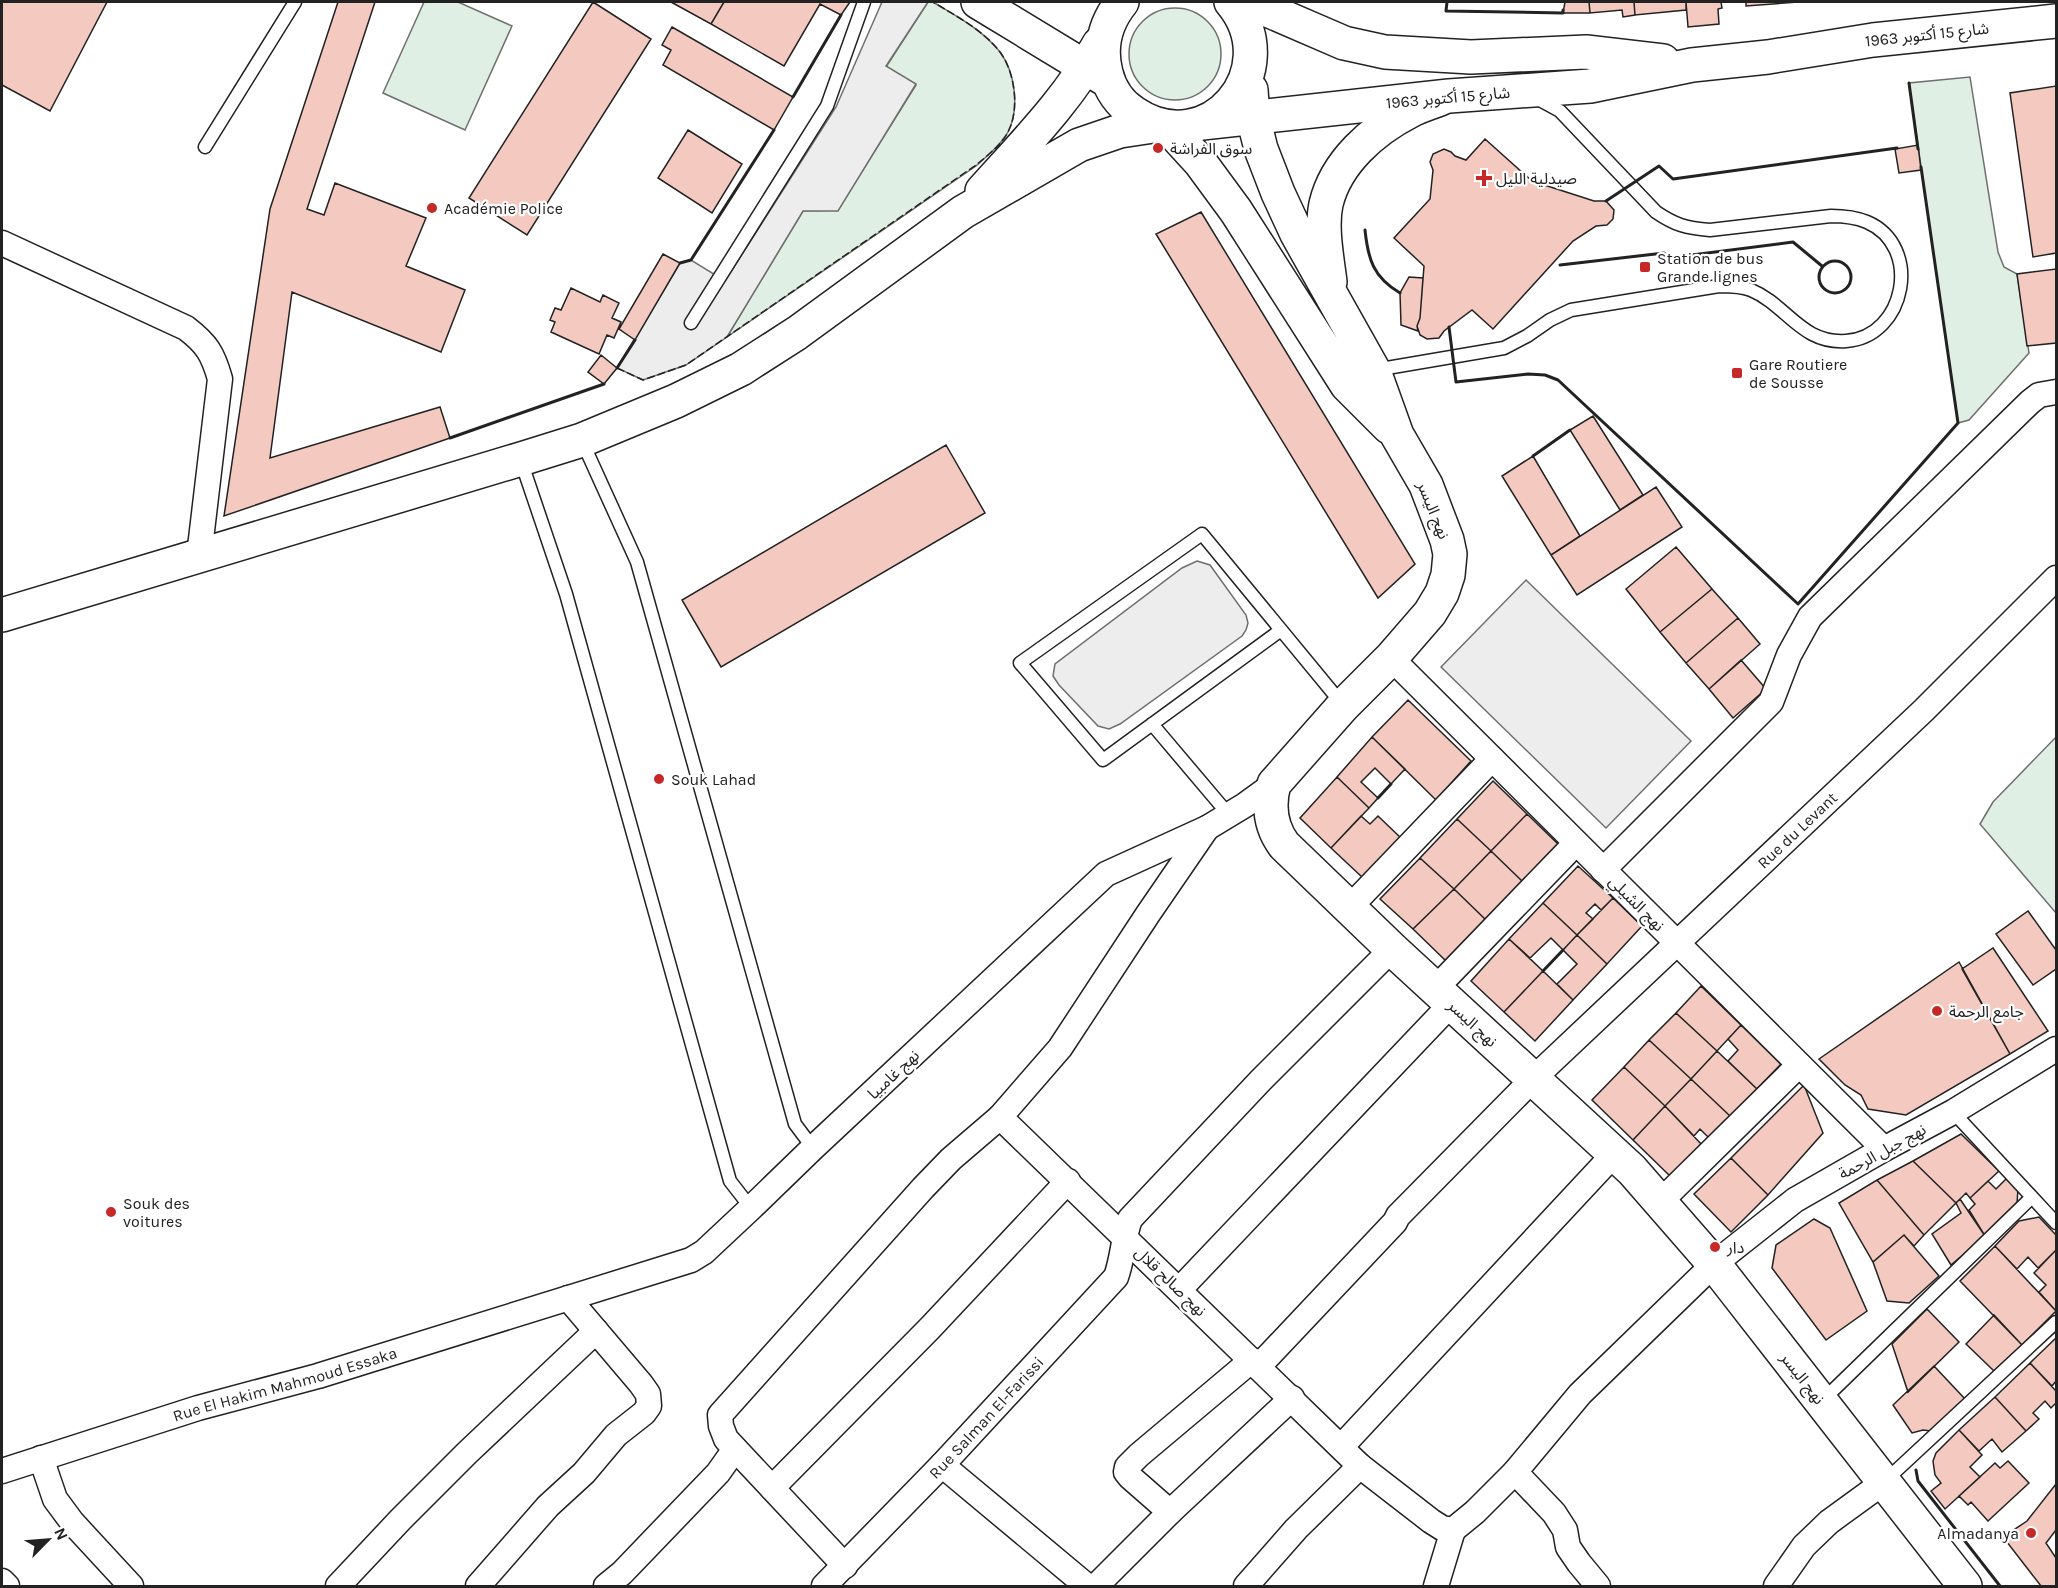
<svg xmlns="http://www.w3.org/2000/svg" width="2058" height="1588" font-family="Karla,'Noto Sans Arabic',sans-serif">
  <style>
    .green { fill: #e0efe3; stroke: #6f6f6f; stroke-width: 1.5 }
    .parking { fill: #ededed; stroke: #6f6f6f; stroke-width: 1.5 }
    .building { fill: #f3c9c0; stroke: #222; stroke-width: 1.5 }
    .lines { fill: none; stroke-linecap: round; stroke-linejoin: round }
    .service-casing { stroke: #222; stroke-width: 15 }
    .minor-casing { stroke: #222; stroke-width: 27 }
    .secondary-casing { stroke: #222; stroke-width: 36 }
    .primary-casing { stroke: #222; stroke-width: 36 }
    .service { stroke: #fff; stroke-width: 12 }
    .minor { stroke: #fff; stroke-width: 24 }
    .secondary { stroke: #fff; stroke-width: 33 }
    .primary { stroke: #fff; stroke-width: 33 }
    .fence { stroke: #222; stroke-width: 1.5; stroke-dasharray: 8 3; stroke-linecap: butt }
    .wall { stroke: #222; stroke-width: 3 }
    .poi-dot { fill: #c62828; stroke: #fff; stroke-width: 2 }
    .labels { text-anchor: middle; stroke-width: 4.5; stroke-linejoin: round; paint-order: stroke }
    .street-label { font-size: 16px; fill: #222; stroke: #fff }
    .poi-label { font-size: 16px; fill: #222; stroke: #fff; text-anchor: start }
  </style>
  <rect width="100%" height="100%" fill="#fff"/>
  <path class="green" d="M424 2H458L512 26 465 130 383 93Z
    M928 2H933C956 16 983 30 1000 52 1015 72 1020 109 1008 132 1001 145 987 156 976 166L727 337 803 211 838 210 916 85 886 67Z
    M1129 54a46 46 0 1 1 92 0a46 46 0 1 1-92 0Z
    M1970 77 1998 252 2004 267 2017 274 2029 353 1969 420 1958 423 1909 83Z
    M2056 737V913L1980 824 1993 802Z"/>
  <path class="parking" d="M882 2H928L886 66 916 84 838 211H803L727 337 686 365 643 380 617 368 680 263 691 260 725 281 836 107Z
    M1197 561 1210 565 1246 615 1248 623 1246 630 1242 636 1120 724 1109 729 1098 726 1059 685 1053 676 1055 664 1182 568Z
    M1526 580 1691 741 1606 828 1441 667Z"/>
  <path class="building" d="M2 2H107L50 111 2 85Z
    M338 2H375L307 209 324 215 335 183 426 218 406 266 465 290 441 352 292 292 270 458 440 407 450 438 224 516 270 209Z
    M593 2 651 39 527 235 469 198Z
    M671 2H724L711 24Z
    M724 2H850L841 15 820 4 784 66 711 24Z
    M1565 2H1589L1590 13H1563Z
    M1589 2H1634L1635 15 1623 17 1622 10 1590 13Z
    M1634 2H1686V10L1635 15Z
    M1686 2H1721L1722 8 1718 9 1719 24 1688 27Z
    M1746 2H1798L1746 6Z
    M672 27 793 97 774 130 663 65 671 50 662 45Z
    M2056 86V253L2033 257 2010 93Z
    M688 130 742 164 712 213 658 178Z
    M1485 139 1532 181 1594 201H1606L1614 210 1613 219 1607 225 1596 226 1573 241 1493 329 1472 310 1444 331 1439 338 1427 339 1420 335 1417 326 1420 318 1424 266 1394 238 1430 199 1433 170 1430 162 1433 154 1444 149 1451 152 1455 156 1466 160Z
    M1918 145 1921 170 1899 173 1895 149Z
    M1201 212 1415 564 1378 598 1156 234Z
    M663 254 680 263 635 340 619 329Z
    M2056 269V343L2027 346 2017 274Z
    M1409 277 1423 278 1420 318 1417 326 1418 331 1401 325 1400 293Z
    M571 288 600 302 603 295 619 303 612 318 621 322 614 338 607 335 599 354 551 332 555 322 550 320 555 308 561 310Z
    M601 355 617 368 604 384 588 372Z
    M1593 416 1643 495 1620 510 1570 430Z
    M946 445 985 513 721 667 682 600Z
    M1533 456 1580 536 1551 555 1502 476Z
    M1656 487 1682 527 1577 595 1551 555Z
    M1676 547 1712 589 1660 632 1626 589Z
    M1712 589 1738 618 1686 663 1660 632Z
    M1738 618 1760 644 1709 689 1686 663Z
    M1741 660 1766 689 1733 718 1709 689Z
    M1408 700 1471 761 1436 800 1372 737Z
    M1372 737 1405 769 1391 784 1375 768 1361 782 1378 798 1369 808 1337 777Z
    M1337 777 1369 808 1331 848 1300 818Z
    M1493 781 1527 814 1491 851 1457 819Z
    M1527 814 1558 844 1522 881 1491 851Z
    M1361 816 1370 824 1378 816 1401 838 1363 878 1331 848Z
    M1457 819 1491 851 1454 889 1420 858Z
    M1491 851 1522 881 1486 920 1454 889Z
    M1420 858 1454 889 1413 929 1380 899Z
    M1578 866 1613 898 1601 910 1595 904 1586 913 1593 919 1577 935 1543 903Z
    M1454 889 1486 920 1446 961 1413 929Z
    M1613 898 1642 926 1607 964 1577 935Z
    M1543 903 1577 935 1563 950 1551 938 1530 958 1509 939Z
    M2028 911 2056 950V969L2033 985 1996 934Z
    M1577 935 1607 964 1573 1000 1557 984 1577 964 1563 950Z
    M1509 939 1543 971 1504 1012 1471 981Z
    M1993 948 2048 1031 2010 1054 1962 969Z
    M1959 962 2010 1054 1906 1115 1868 1109 1861 1095 1845 1085 1819 1059Z
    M1543 971 1573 1000 1535 1041 1504 1012Z
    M1701 986 1741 1025 1717 1051 1676 1013Z
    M1676 1013 1717 1051 1691 1079 1649 1040Z
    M1741 1025 1781 1064 1757 1089 1728 1061 1738 1050 1728 1039Z
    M1649 1040 1691 1079 1665 1106 1624 1067Z
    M1717 1051 1757 1089 1730 1116 1691 1079Z
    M1624 1067 1665 1106 1633 1140 1592 1100Z
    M1691 1079 1730 1116 1710 1139 1700 1129 1694 1136 1665 1106Z
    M1804 1085 1823 1133 1768 1195 1731 1158Z
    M1665 1106 1703 1146 1672 1178 1633 1140Z
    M1961 1134 1999 1171 1970 1198 1966 1193 1956 1203 1913 1161Z
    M1731 1158 1768 1195 1731 1232 1694 1194Z
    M1913 1161 1956 1203 1924 1235 1877 1180Z
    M2007 1178 2018 1188 2017 1204 1985 1236 1969 1210 1975 1204 1970 1198 1988 1181 1996 1189Z
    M1877 1180 1924 1235 1914 1246 1904 1235 1873 1262 1839 1203Z
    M1960 1199 1985 1236 1951 1265 1932 1234 1961 1213 1956 1203Z
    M2039 1217 2056 1235V1250L2038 1268 2028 1257 2017 1269 1995 1246 2019 1221Z
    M1814 1219 1830 1228 1867 1311 1826 1340 1772 1268 1776 1245Z
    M1904 1235 1939 1276 1909 1303 1887 1301 1873 1262Z
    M1995 1246 2056 1311 2022 1345 1960 1281Z
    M2056 1250V1311L2039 1292 2046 1285 2034 1273Z
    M1927 1309 1959 1342 1908 1392 1892 1344Z
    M1994 1315 2022 1345 1994 1371 1966 1344Z
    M2056 1338V1381L2052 1386 2030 1363Z
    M2030 1363 2056 1391V1403L2051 1408 2045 1401 2033 1413 2039 1419 2026 1431 1995 1397Z
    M1934 1366 1965 1399 1931 1431 1923 1430 1912 1433 1893 1405Z
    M1995 1397 2026 1431 2002 1452 1992 1439 1979 1451 1959 1430Z
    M1959 1430 1982 1455 1970 1467 1980 1477 1945 1509 1931 1491 1941 1483 1935 1475 1933 1461 1936 1453Z
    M2008 1461 2029 1483 1988 1521 1971 1502 1968 1505 1959 1496 1995 1463 2000 1468Z
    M2056 1484V1530L2046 1543 2056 1558V1586H2041L2003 1537 2027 1521Z"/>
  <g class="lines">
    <defs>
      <path id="service" d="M205 147 295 2
        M691 323 827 106 864 2
        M1375 370 1504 348 1527 336 1550 320 1571 310 1719 286C1730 286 1741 286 1751 290 1787 305 1801 344 1846 341 1906 337 1923 246 1867 222 1855 217 1844 216 1831 216L1710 230C1686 228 1675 225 1656 212L1560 111 1538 99
        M582 441 637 562 795 1124 813 1148
        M521 461 566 594 730 1181 751 1208
        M1281 630 1103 760 1020 663 1202 534 1343 705
        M1152 724 1229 815
        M1953 1112 2056 1223
        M1822 1401 2032 1197
        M1884 1482 2056 1322"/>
      <g id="minor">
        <path d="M2 243 186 328C207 344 213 354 220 379L199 556"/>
        <path d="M1391 658 1884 1149"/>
        <path d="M1603 870 1771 702 1789 655 1810 617 2030 402 2039 395 2056 392"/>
        <path d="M1349 908 1492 759"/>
        <path d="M1436 988 1576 843"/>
        <path d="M1000 1117 1360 1466 1431 1521 1442 1528 1453 1530 1475 1512 1515 1472 1580 1394 1714 1264 1795 1200 1884 1149 1953 1112 2056 1049"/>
        <path d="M1661 1201 1799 1065"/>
        <path d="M1180 1289 1452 1003"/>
        <path id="s1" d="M1259 1366 1395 1222 1398 1216 1534 1078 1924 710 2056 578"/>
        <path d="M1342 1446 1615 1153"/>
        <path d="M41 1458 55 1499 72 1522 131 1586"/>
        <path d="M942 1465 1087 1586"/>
        <path id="s2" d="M2 1471 198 1408 318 1376 691 1260 704 1252 751 1208 813 1148 1106 874 1207 828 1245 805 1274 784"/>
        <path d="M1515 1472 1554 1513 1565 1530 1568 1547 1579 1563 1598 1586"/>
        <path d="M772 1488 930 1328 1068 1181"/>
        <path d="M1170 1512 1292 1398"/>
        <path d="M845 1566 726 1439 721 1426 720 1415 923 1188 951 1159 1000 1117 1060 1048 1148 914 1207 828"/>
        <path d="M2 1581 7 1586"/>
        <path d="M338 1586 401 1519 467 1453 596 1331"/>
        <path d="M478 1586 548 1506 584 1473 616 1435 644 1413 649 1406 648 1394 641 1384 568 1298"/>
        <path d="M606 1586 622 1573 718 1473 735 1449"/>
        <path id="s3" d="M824 1586 942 1465 1116 1277C1123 1258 1123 1238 1130 1219L1261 1080 1392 949"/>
        <path d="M1096 1586 1170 1512 1130 1477 1126 1472 1127 1467 1139 1455 1252 1360"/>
        <path d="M1246 1586 1296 1529 1360 1466"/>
        <path d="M1436 1586 1453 1530"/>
        <path d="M1776 1586 1804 1546 1829 1522 1884 1482"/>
      </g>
      <path id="secondary" d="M1251 90 1253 117 1261 149 1278 193 1297 234 1374 371 1397 435 1426 485 1447 540 1450 554 1448 575 1442 593 1430 613 1391 658 1343 706 1274 784C1268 806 1270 826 1284 845L1392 949 1632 1170 1714 1264 1965 1586
        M1168 127 1200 162 1236 211 1347 385 1389 427
        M982 191C1024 144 1069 99 1099 44
        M1330 282C1327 258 1321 227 1326 204 1336 162 1373 130 1410 111 1419 106 1430 103 1440 99
        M2 615 521 459 582 440 676 401 741 369 797 333 963 212 1079 145 1120 131 1160 125"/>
      <path id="primary" d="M978 2 1108 81
        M1122 2C1105 23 1099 46 1106 73 1110 89 1120 104 1134 113 1208 163 1288 70 1231 2
        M1249 2 1344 43 1385 52 1471 57 1586 52 1663 61
        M1202 123 1449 96 1590 86 1692 65 1768 57 1873 40 2056 21"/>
    </defs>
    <use href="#service" class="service-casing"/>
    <use href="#minor" class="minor-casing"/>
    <use href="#secondary" class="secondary-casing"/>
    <use href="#primary" class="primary-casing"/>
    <use href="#service" class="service"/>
    <use href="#minor" class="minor"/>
    <use href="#secondary" class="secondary"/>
    <use href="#primary" class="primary"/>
    <path class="fence" d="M617 368 643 380 686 365 976 165C987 156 1001 145 1008 132 1020 109 1015 72 1000 52 983 30 956 16 933 2"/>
    <path class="wall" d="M1447 2 1446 11 1563 13V10
      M1909 83 1918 149
      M793 97 841 15
      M1606 201 1659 166 1673 179 1897 148
      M1365 230C1368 259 1373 277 1400 293
      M1819 277a16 16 0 1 1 32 0a16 16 0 1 1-32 0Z
      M680 263 691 260 774 130
      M1560 265 1664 253 1668 258 1793 242 1822 266
      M1449 327 1456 382 1528 374 1545 375 1558 380 1798 604 1958 423 1921 167
      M617 368 635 340
      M450 438 604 384
      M1533 456 1570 430
      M1378 798 1391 784
      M1543 971 1563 950
      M1916 1470 1918 1481 2000 1586"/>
  </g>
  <g class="poi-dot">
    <circle cx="1158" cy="148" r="6"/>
    <path d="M1481 169h6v6h6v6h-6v6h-6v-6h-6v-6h6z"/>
    <circle cx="432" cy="208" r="6"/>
    <rect x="1639" y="261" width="12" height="12" rx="3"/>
    <rect x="1731" y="367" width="12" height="12" rx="3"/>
    <circle cx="659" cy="779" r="6"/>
    <circle cx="1937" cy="1011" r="6"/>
    <circle cx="111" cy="1212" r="6"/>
    <circle cx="1715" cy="1247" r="6"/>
    <circle cx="2031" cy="1533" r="6"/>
  </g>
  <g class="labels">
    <g class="street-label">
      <text transform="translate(1927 34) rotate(-6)" y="6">شارع 15 أكتوبر 1963</text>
      <text transform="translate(1448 97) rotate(-5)" y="6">شارع 15 أكتوبر 1963</text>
      <text transform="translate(1434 510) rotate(68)" y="6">نهج اليسر</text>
      <text dy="6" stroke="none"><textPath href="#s1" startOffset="760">Rue du Levant</textPath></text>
      <text transform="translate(1637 903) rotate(45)" y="6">نهج الشيلي</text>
      <text transform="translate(1473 1023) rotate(43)" y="6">نهج اليسر</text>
      <text transform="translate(893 1074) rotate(-43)" y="6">نهج غامبيا</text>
      <text transform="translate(1882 1151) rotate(-29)" y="6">نهج جبل الرحمة</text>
      <text transform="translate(1171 1281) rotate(44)" y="6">نهج صالح قلال</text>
      <text transform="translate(1803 1378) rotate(52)" y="6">نهج اليسر</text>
      <text dy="6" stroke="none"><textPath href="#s2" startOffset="296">Rue El Hakim Mahmoud Essaka</textPath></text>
      <text dy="6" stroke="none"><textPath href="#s3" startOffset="234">Rue Salman El-Farissi</textPath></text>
    </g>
    <g class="poi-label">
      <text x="1170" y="154">سوق الفراشة</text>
      <text x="1496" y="184">صيدلية الليل</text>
      <text x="444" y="214">Académie Police</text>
      <text x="1657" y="264">Station de bus<tspan x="1657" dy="18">Grande lignes</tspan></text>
      <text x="1749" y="370">Gare Routiere<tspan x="1749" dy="18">de Sousse</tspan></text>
      <text x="671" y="785">Souk Lahad</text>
      <text x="1949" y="1017">جامع الرحمة</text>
      <text x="123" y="1209">Souk des<tspan x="123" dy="18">voitures</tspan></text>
      <text x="1727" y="1253">دار</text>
      <text x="2019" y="1539" text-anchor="end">Almadanya</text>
    </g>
  </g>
  <rect width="2058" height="1588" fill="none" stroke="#222222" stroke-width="6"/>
  <g transform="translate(48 1540) rotate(65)" stroke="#ffffff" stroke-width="4.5" paint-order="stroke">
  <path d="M0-4.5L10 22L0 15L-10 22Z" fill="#222222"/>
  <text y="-9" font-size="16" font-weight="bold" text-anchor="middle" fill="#222222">N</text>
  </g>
</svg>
